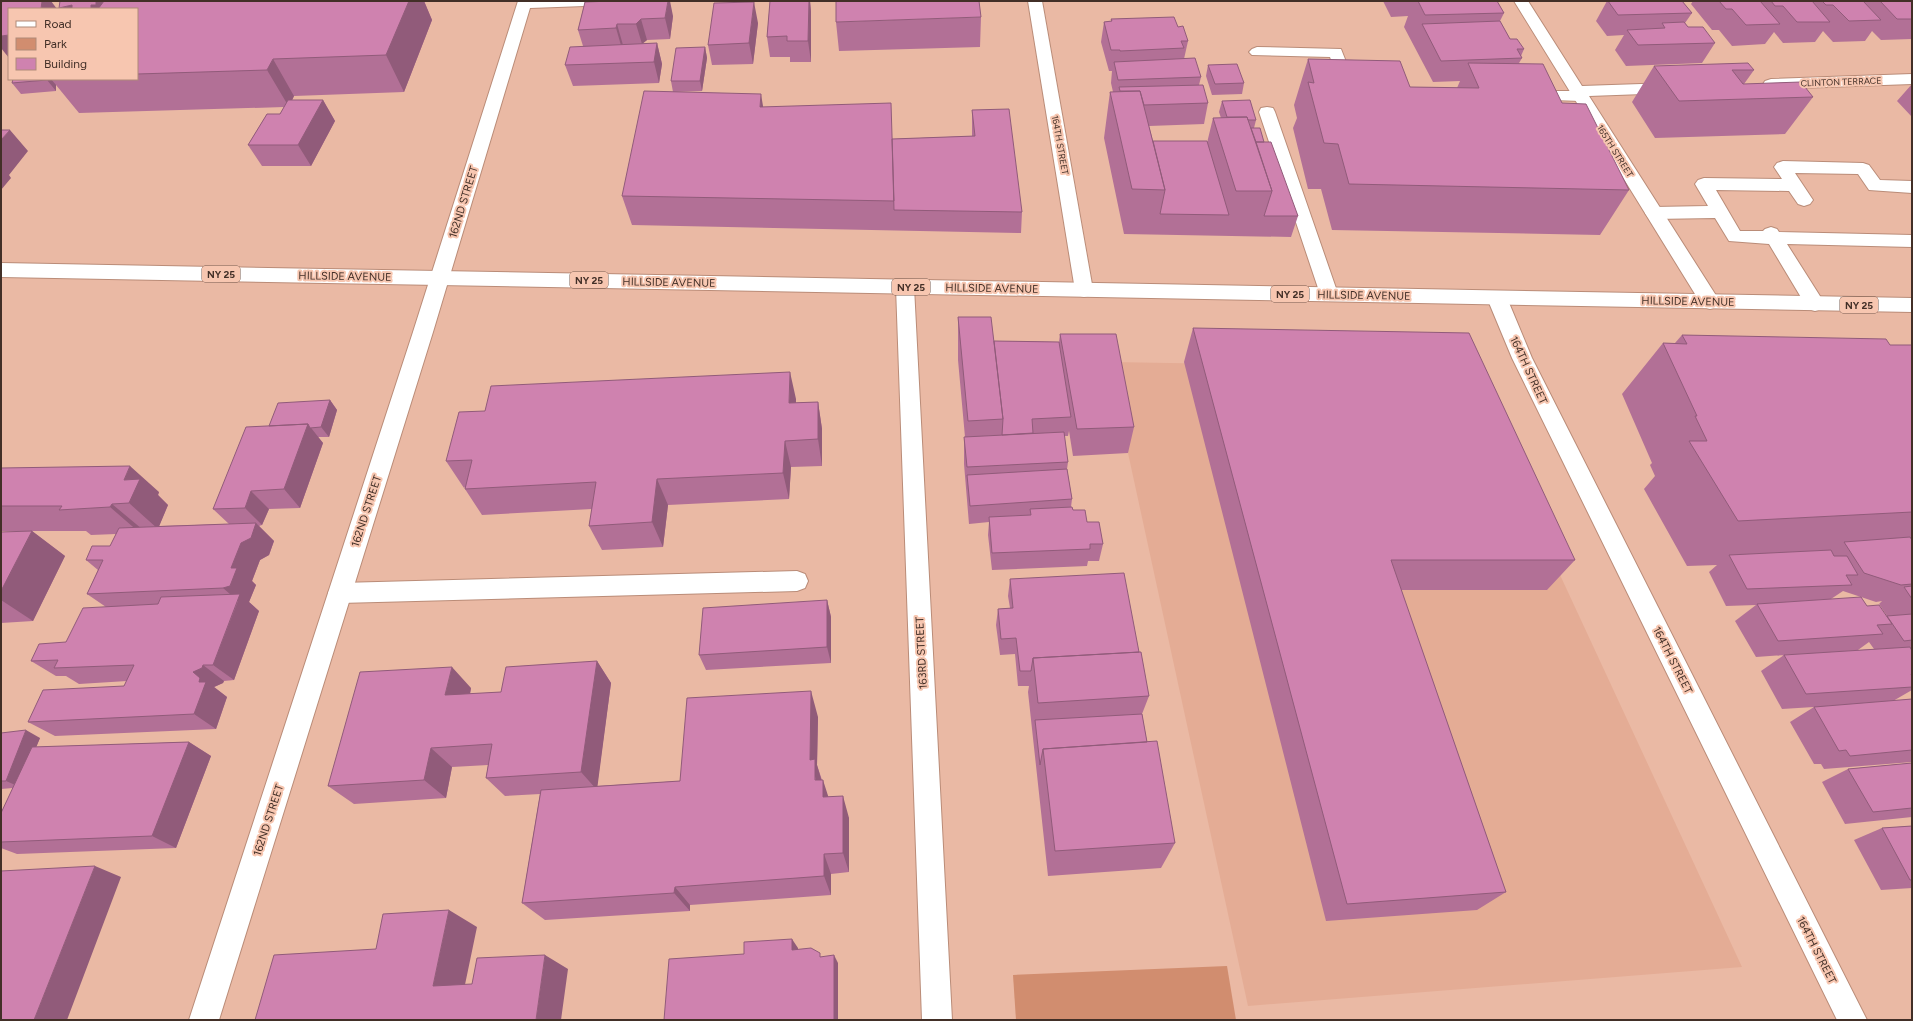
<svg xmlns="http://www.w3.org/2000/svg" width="1913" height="1021" font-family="Figtree,sans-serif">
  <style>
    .built { fill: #e4ac95 }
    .green { fill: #d18d6f }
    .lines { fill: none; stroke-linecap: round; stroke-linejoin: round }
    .lane-casing { stroke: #ba8c78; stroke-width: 2 }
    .street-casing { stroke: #ba8c78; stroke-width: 2 }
    .secondary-casing { stroke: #ba8c78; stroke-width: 2 }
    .primary-casing { stroke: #ba8c78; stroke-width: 2 }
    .lane { fill: #fff; fill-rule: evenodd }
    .street { fill: #fff; fill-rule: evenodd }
    .secondary { fill: #fff; fill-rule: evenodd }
    .primary { fill: #fff; fill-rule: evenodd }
    .wall { fill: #b27096; fill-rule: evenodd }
    .shaded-wall { fill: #915b7a }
    .building { fill: #cf82af; stroke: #915b7a }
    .labels { text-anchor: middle; stroke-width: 4; stroke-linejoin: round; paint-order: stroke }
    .far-street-label { font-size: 9px; fill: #422f27; stroke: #f7c6b0 }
    .shield { fill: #f7c6b0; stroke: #785c50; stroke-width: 1 }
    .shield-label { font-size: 10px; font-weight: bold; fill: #422f27 }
    .street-label { font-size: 11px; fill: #422f27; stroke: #f7c6b0 }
  </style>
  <rect width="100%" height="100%" fill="#eab9a4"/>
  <path class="built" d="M1111 362 1464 368 1742 967 1248 1006 1128 453Z"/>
  <path class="green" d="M1227 966 1236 1020H1016L1013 975Z"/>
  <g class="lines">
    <defs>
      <path id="lane" d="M1257 47 1341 49 1356 87 1354 90 1348 92 1342 90 1330 57 1252 55 1249 52 1252 49Z
        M1528 91H1581L1587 93 1589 96 1587 99 1581 101 1522 99 1520 96 1522 93Z
        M1267 107 1273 108 1275 112 1338 294 1336 299 1329 301 1322 299 1320 294 1259 112 1261 108Z
        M1783 161 1863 163 1869 165 1880 180 1912 181V193L1869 190 1858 174 1795 173 1813 200 1810 204 1804 206 1798 204 1789 191 1716 190 1740 231H1763L1765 229 1771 227 1777 229 1779 232 1912 235V247L1787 244 1825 304 1822 309 1815 311 1808 309 1769 244 1729 241 1715 218 1654 219 1648 217 1645 213 1648 209 1654 207 1708 206 1695 184 1698 180 1704 178 1782 179 1774 167 1777 163Z
        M797 571 805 574 808 581 805 588 797 591 340 603 332 600 328 593 332 586 340 583Z"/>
      <path id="street" d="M518 1H619L617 4 612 5 530 8 433 332 219 1020H189L413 332Z
        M1514 1H1528L1582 86 1671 83 1677 85 1679 88 1677 91 1671 93 1589 96 1717 297 1720 302 1717 307 1710 309 1703 307Z
        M1912 74V84L1771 89 1765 87 1763 84 1765 81 1771 79Z
        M905 280 912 282 914 287 952 1020H922L896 287 898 282Z
        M1497 291 1504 293 1507 298 1532 358 1867 1020H1837L1512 358 1487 298 1490 293Z"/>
      <path id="secondary" d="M1028 1H1042L1093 290 1091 295 1084 297 1077 295 1075 290Z"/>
      <path id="primary" d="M1 263 1912 298V312L1 277Z"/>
    </defs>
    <use href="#lane" class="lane-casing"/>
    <use href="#street" class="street-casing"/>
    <use href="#secondary" class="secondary-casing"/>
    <use href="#primary" class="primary-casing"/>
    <use href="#lane" class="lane"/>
    <use href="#street" class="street"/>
    <use href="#secondary" class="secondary"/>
    <use href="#primary" class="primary"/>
  </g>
  <path class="wall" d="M60 1H424L432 20 404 92 294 96 292 100H323L335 121 311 166H262L248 145 267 114H280L284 107 79 113 56 85V91L21 94 12 83 13 79H137V9H60L59 8Z
    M770 1H810L811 12V62H790V57H770L767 37Z
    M1383 1H1497L1504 13 1500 21 1510 39 1524 49 1521 56 1522 58 1519 63 1562 103 1629 190 1600 235 1332 230 1321 189H1308L1293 128 1297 118 1294 105 1308 59 1410 87 1457 88 1460 81 1433 82 1404 27 1408 16 1391 17Z
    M1607 1H1682L1692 13 1685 23 1688 27 1715 43 1702 63 1626 66 1615 50 1624 35 1607 36 1596 21Z
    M1693 1H1912V39L1881 40 1872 31 1865 41 1833 42 1823 31 1815 42 1783 43 1774 32 1765 44 1732 46 1719 30H1712L1691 4Z
    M585 2 673 16 670 39 647 40 642 44 657 43 662 64 659 83 573 86 565 65 583 46 578 30Z
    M981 17 980 47 839 51 836 22Z
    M1111 19 1178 27 1188 41 1184 59 1201 77 1199 85 1208 103 1204 124 1149 126 1153 141 1207 143 1213 118H1221L1219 112 1222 101 1256 120 1254 128 1264 142 1298 216 1291 237 1124 234 1104 138 1110 92H1113L1111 83 1112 71H1109L1101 42 1104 22 1111 21Z
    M758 23 753 64 712 65 708 45Z
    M705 47 707 58 702 91 673 92 671 81Z
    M1208 65 1244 83 1242 94 1212 95 1206 76Z
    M1654 66 1754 70 1744 84 1813 97 1785 134 1655 138 1632 102Z
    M1912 84V117L1897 101Z
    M763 107 893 139 972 136V110L1022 212 1021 233 632 225 622 196Z
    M958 317 994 341 1059 342 1060 334 1134 427 1128 453 1073 456 1069 431 1068 436H1064L1068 462 1067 469 1072 499 1071 507 1073 510 1087 522 1103 544 1099 561H1088L1087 566 992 570 988 535 989 522 969 524 964 464V437H965L958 360Z
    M1193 328 1575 560 1547 590H1401L1506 892 1477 910 1326 921 1184 362Z
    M1682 335 1890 345H1912V690L1893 701 1912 699V762L1824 769 1821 764H1814L1790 722 1814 707 1846 705 1782 709 1761 671 1784 655 1874 649 1869 642 1858 650 1756 657 1735 621 1756 605 1726 606 1709 572 1717 565 1687 566 1644 489 1655 476 1650 465 1652 463 1622 394 1663 343H1675ZM1843 591 1876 602 1882 601 1879 604 1887 616 1867 606 1831 599Z
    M796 399V403L818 402 822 429V466L791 467 789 499 668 505 663 547 602 550 589 526 592 509 482 515 465 489V487L464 488 446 461Z
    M330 400 337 410 329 437H318L323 443 300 508 269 509 262 525 259 526 274 541 269 555 260 560 252 581 256 585 249 602 259 611 234 680 224 681 223 683 214 687 227 697 216 729 55 736 28 722 124 686 127 681 79 684 66 676H56L31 661 66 642 106 607 87 594 98 570 86 560 110 546 116 534 91 535 86 531H32L65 556 33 621 1 623V532L30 531H1V468L159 492 158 495 168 505 159 526 229 524 213 509 269 426Z
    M1010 579 1139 652 1149 696 1142 714 1147 742 1175 843 1161 868 1048 876 1028 692 1029 686H1018L1015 654 1000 655 996 625 998 609 1010 608 1008 596Z
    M827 600 831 617V663L706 670 699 655Z
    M597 661 611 683 597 786 680 781 818 717 817 765 822 780 828 797 849 818V872L831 874V895L690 905V911L545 920 522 903 540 794 505 796 486 778 488 765 452 767 446 798 354 804 328 786 471 688 470 694 501 692Z
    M1 733 40 738 36 747 189 742 211 756 176 848 17 854 1 848V813L13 788 1 789Z
    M1912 763V817L1845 824 1822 782 1848 769Z
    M1912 826V888L1881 890 1854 840 1882 828Z"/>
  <path class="shaded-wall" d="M42 1H51L57 9H41Z
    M96 1H124L119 9H91V5Z
    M409 1H424L432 20 404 92 386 55Z
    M668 1H670L673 16 670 39 665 18Z
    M809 1H810L811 12V62L808 41Z
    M754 2 758 23 753 64 749 43Z
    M72 5 75 9H60L59 8Z
    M641 19 647 40 642 44 636 24Z
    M617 24 623 45 622 49 616 28Z
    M9 35V58L1 48V36Z
    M657 43 662 64 659 83 654 62Z
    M705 47 707 58 702 91 700 81Z
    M273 59 294 96 289 107 267 70Z
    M47 79H51L56 85V91L47 80Z
    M761 94 766 124 760 107Z
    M323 100 335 121 311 166 298 145Z
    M10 130 28 151 9 175 11 178 1 190V140Z
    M790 372 796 399 795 431 789 403Z
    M330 400 337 410 329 437 321 427Z
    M818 402 822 429V466L818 439Z
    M308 424 323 443 300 508 284 489Z
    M785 441 791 467 789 499 783 473Z
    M130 466 159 492 158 495 168 505 158 529 129 503 124 480Z
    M657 479 668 505 663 547 652 522Z
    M251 491 269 509 262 525 245 508Z
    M112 504 142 529 140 533 110 507Z
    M256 523 274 541 269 555 260 560 252 581 256 585 249 602 259 611 234 680 213 665 238 601 223 588 241 543Z
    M32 531 65 556 33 621 1 600V591Z
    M827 600 831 617V663L827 647Z
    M597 661 611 683 597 790 581 772Z
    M203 665 224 681 223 683 214 687 227 697 216 729 194 714 199 682 193 672Z
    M452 667 471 688 466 716 445 695Z
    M811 691 818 717 817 765 822 782 823 802 810 760Z
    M26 730 40 738 20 787 6 781Z
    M189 742 211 756 176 848 152 836Z
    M431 748 452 767 446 798 424 780Z
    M823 780 830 802 823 797Z
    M843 796 849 818V872L843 853Z
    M824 854 831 874V895L824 876Z
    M95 866 121 877 67 1020H34Z
    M675 887 690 905V911L674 893Z
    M449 910 477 927 462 999 433 986Z
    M792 939 798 948V958L792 950Z
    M545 955 568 969 561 1020H536Z
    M834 955 838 963V1020H834Z"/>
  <path class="building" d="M2 1H42L41 9H9V35L1 36V5Z
    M60 1H96V5H91V9H72V5L59 8Z
    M104 1H409L386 55 273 59 267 70 137 74V9H98Z
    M613 1H668L665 18 641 19 636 24H617L616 28 578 30 585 2Z
    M770 1H809L808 41H787V36L767 37Z
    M836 1H979L981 17 836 22Z
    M1418 1H1497L1504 13 1425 15Z
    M1608 1H1682L1692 13 1618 15Z
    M1719 1H1760L1780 24 1746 25 1732 9H1726Z
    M1771 1H1812L1830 22H1797L1783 6H1775Z
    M1822 1H1863L1881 20 1849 21 1833 5H1826Z
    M1880 1H1912V19H1897Z
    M754 2 749 43 708 45 714 3Z
    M1174 17 1178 27 1183 26 1188 41H1181L1184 48 1120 51V50H1111L1104 22 1112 21 1111 19Z
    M1500 21 1510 39H1517L1524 49H1517L1522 58 1441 61 1422 24Z
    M1684 22 1688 27H1703L1715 43 1638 45 1627 30 1665 28 1662 23Z
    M657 43 654 62 565 65 570 47Z
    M705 47 700 81H671L676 48Z
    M1195 58 1201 77 1118 80 1114 62Z
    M1308 59 1400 61 1410 87 1479 88 1468 63 1543 64 1562 103 1586 104 1629 190 1349 184 1338 144 1324 143 1308 82 1314 83Z
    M1748 63 1754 70H1732L1743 84 1801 82 1813 97 1679 101 1654 66Z
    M1237 64 1244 83 1215 84 1208 65Z
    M13 79H47V80L12 83Z
    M1203 85 1208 103 1144 105 1140 91H1120L1119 87Z
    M644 91 761 94 760 107 891 103 894 201 622 196Z
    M1140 91 1165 190 1132 189 1110 92Z
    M288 100H323L298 145H248L267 114H280Z
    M1250 100 1256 120H1248L1247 117H1227L1222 101Z
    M1009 109 1022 212 894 210 892 139 975 136 972 110Z
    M1247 117 1272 191H1236L1213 118Z
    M1251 128H1260L1264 142H1256Z
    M1 130H10L1 140Z
    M1153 141H1207L1229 215 1160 214 1165 190Z
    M1256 142H1271L1298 216H1264L1272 191Z
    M958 317H991L1003 419 968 421Z
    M1193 328 1469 333 1575 560H1391L1506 892 1347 904Z
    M1060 334H1116L1134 427 1077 429Z
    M1682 335 1886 339 1890 345H1912V512L1738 521 1689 441H1707L1695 416H1697L1663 343 1687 344Z
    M994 341 1059 342 1071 417 1032 419 1033 433 1002 435 1003 419Z
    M790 372 789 403 818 402V439L785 441 783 473 657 479 652 522 589 526 596 482 465 489 472 460 446 461 459 412 485 411 491 386Z
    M330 400 321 427 310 428 308 424 269 426 278 403Z
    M308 424 284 489 251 491 245 508 213 509 246 427Z
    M1064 432 1068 462 967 467 964 437Z
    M130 466 124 480 140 479 129 503 112 504 110 507 59 510 62 506H1V468Z
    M1067 469 1072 499 970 506 967 475Z
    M1072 507 1073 510H1085L1087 522H1099L1103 544H1090V549L992 553 989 517 1031 515 1030 509Z
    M256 523 251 538 241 543 231 568H237L230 586 223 588 87 594 103 560H86L92 546H110L119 528Z
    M32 531 1 591V532Z
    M1910 537 1912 540V584L1901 585 1864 573 1844 542Z
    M1831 550 1834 556H1847L1858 575H1846L1852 585 1747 589 1729 555Z
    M1124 573 1139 652 1033 658 1031 671H1020L1016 638 1001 639 998 609 1013 608 1010 579Z
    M1912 586V599L1904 587Z
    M240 594 213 665H203L202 668 193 672 200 678 199 682H206L194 714 28 722 43 690 124 686 134 665 54 668 58 660 31 661 39 644 66 642 83 608 158 604 161 597Z
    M1861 597 1867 606 1879 605 1892 624 1877 625 1883 634 1778 641 1757 604Z
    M827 600V647L699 655 703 608Z
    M1912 614V640L1904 641 1887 616Z
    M1910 647 1912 651V674H1911L1912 676V687L1806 694 1784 655Z
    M1141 652 1149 696 1038 703 1033 658Z
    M597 661 581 772 486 778 492 744 431 748 424 780 328 786 360 672 452 667 445 695 501 692 506 667Z
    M811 691 810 760 815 759V780H823V797L843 796V853L824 854V876L675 887 674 893 522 903 541 790 680 781 687 698Z
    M1912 699V750L1850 756 1846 750 1839 751 1814 707Z
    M1142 714 1147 742 1043 749 1040 765 1035 720Z
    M26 730 6 781H1V733Z
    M1157 741 1175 843 1055 851 1043 749Z
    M189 742 152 836 1 842V813L32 747Z
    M1912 763V808L1873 812 1848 769Z
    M1912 826V880H1910L1882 828Z
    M95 866 34 1020H1V871Z
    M449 910 433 986 472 984 477 958 545 955 536 1020H255L274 955 376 949 383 914Z
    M792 939V950L811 948 820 953V957L834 955V1020H664L669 959 744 954V942Z"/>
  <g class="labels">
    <g class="far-street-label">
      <text transform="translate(1841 82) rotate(-2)" y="3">CLINTON TERRACE</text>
      <text transform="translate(1060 145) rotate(80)" y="3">164TH STREET</text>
      <text transform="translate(1615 151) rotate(58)" y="3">165TH STREET</text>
    </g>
    <g class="shield">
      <rect x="202" y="266" width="38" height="16" rx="3"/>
      <rect x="570" y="272" width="38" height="16" rx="3"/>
      <rect x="892" y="279" width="38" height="16" rx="3"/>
      <rect x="1271" y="286" width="38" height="16" rx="3"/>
      <rect x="1840" y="297" width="38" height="16" rx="3"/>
    </g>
    <g class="shield-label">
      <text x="221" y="278">NY 25</text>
      <text x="589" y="284">NY 25</text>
      <text x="911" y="291">NY 25</text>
      <text x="1290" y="298">NY 25</text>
      <text x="1859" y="309">NY 25</text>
    </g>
    <g class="street-label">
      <text transform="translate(463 202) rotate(-73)" y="4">162ND STREET</text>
      <text transform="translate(345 276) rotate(1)" y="4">HILLSIDE AVENUE</text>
      <text transform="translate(669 282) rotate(1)" y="4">HILLSIDE AVENUE</text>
      <text transform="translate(992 288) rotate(1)" y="4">HILLSIDE AVENUE</text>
      <text transform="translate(1364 295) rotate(1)" y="4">HILLSIDE AVENUE</text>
      <text transform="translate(1688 301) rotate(1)" y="4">HILLSIDE AVENUE</text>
      <text transform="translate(1529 370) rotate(65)" y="4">164TH STREET</text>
      <text transform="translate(366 511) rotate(-72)" y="4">162ND STREET</text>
      <text transform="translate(921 653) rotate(-93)" y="4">163RD STREET</text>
      <text transform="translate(1673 660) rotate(63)" y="4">164TH STREET</text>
      <text transform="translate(268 820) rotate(-72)" y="4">162ND STREET</text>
      <text transform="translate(1817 950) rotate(63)" y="4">164TH STREET</text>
    </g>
  </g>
  <rect width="1913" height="1021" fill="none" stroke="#422f27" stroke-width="4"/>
  <rect x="8" y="8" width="130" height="72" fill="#f7c6b0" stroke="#af8a79"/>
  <rect x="16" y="21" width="20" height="6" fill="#ffffff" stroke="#af8a79"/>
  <text x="44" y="28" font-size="12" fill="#422f27">Road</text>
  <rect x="16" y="38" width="20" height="12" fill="#d18d6f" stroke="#af8a79"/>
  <text x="44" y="48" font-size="12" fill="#422f27">Park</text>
  <rect x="16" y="58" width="20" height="12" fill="#cf82af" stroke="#af8a79"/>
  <text x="44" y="68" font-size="12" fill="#422f27">Building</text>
</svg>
